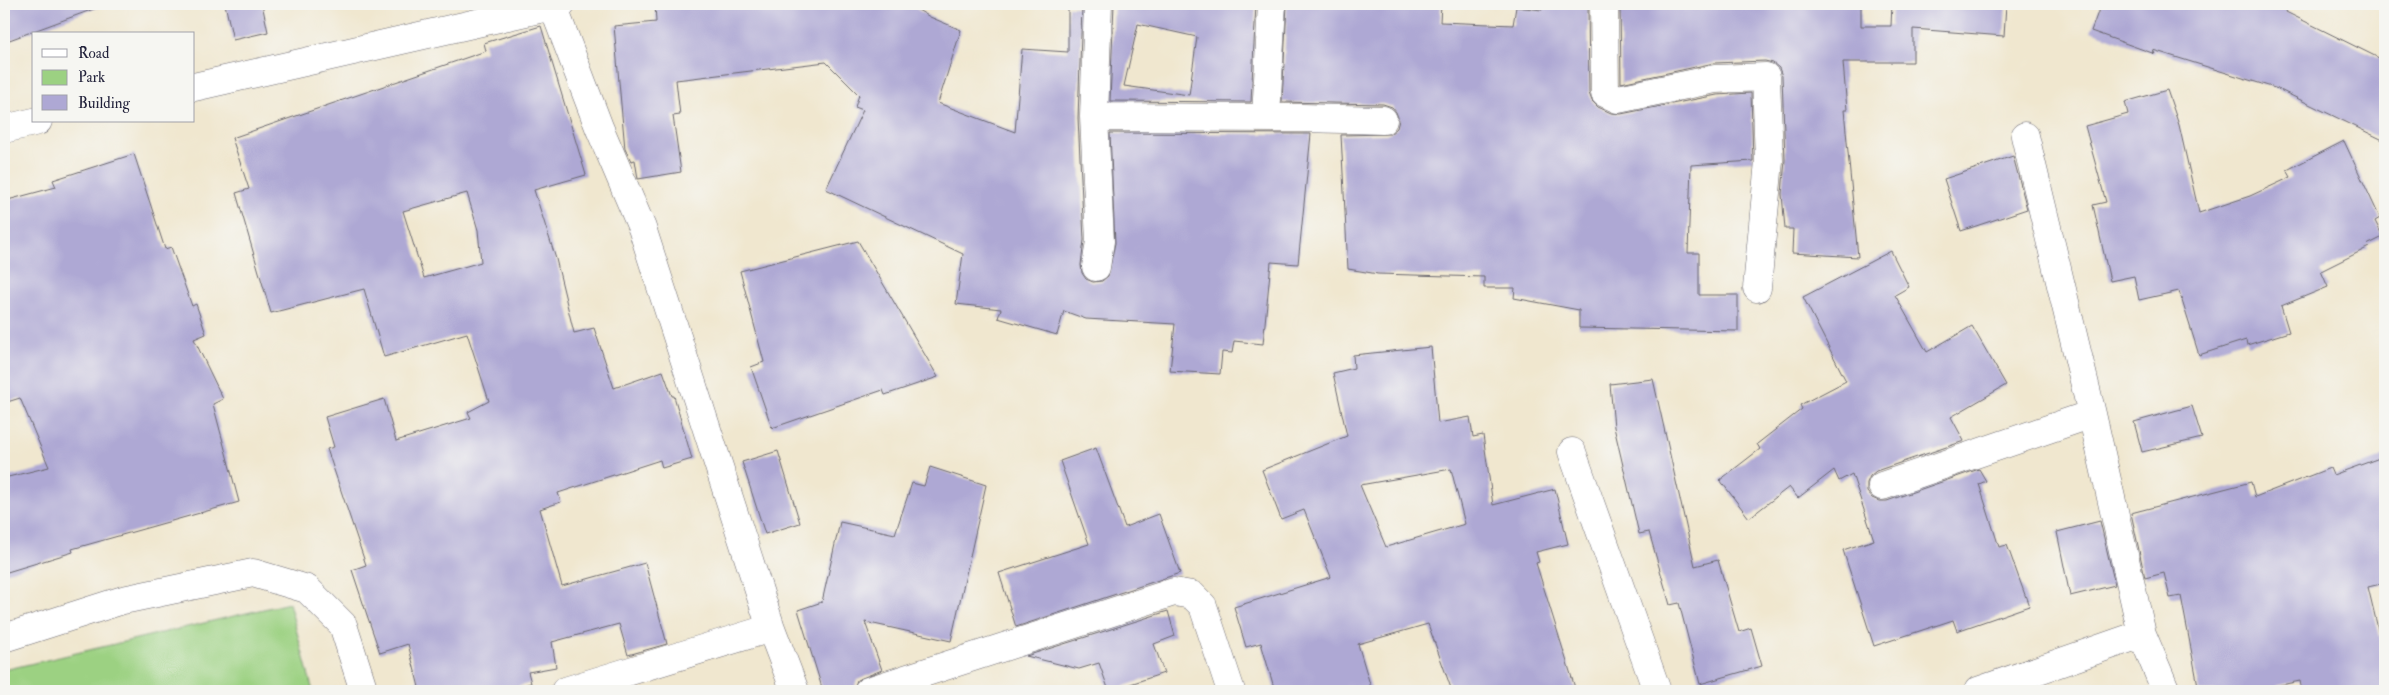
<svg xmlns="http://www.w3.org/2000/svg" width="2389" height="695" font-family="'IM FELL Double Pica',serif">
  <style>
    .green { fill: #9cd182; stroke: #5f7a5e }
    .building { fill: #aea8d4; fill-rule: evenodd }
    .lines { fill: none; stroke-linecap: round; stroke-linejoin: round }
    .minor-casing { stroke: #6a676f; stroke-width: 29 }
    .minor { stroke: #fff; stroke-width: 28 }
  </style>
  <rect width="100%" height="100%" fill="#f6f6f2"/>
  <filter id="ink" filterUnits="userSpaceOnUse"><feTurbulence type="fractalNoise" baseFrequency=".02" numOctaves="2"/><feDisplacementMap in="SourceGraphic" scale="10" xChannelSelector="R" yChannelSelector="G"/><feConvolveMatrix kernelMatrix="1 2 1 2 8 2 1 2 1" color-interpolation-filters="sRGB"/></filter>
  <filter id="wash" filterUnits="userSpaceOnUse"><feTurbulence type="fractalNoise" baseFrequency=".0096" numOctaves="4" result="noise"/><feDisplacementMap in="SourceGraphic" scale="20" xChannelSelector="R" yChannelSelector="G"/><feGaussianBlur stdDeviation="1.12" result="paint"/><feColorMatrix in="noise" values="0 0 0 0 0 0 0 0 0 0 0 0 0 0 0 0 0 1.4 0 .05"/><feComposite in="paint" operator="in"/></filter>
  <g filter="url(#wash)">
    <rect width="100%" height="100%" fill="#f0e7cf"/>
    <path class="green" d="M289 603 313 691H4V670Z"/>
    <g id="blocks">
      <path class="building" d="M4 4H98L99 7 4 42Z
        M225 4H262L268 32 233 40Z
        M655 4H908L930 17 961 30 938 103 1015 132 1022 49 1068 52V7H1082L1078 118 1084 240 1081 265 1082 273 1086 279 1093 282 1102 281 1108 276 1115 243 1110 133 1311 134 1298 264 1271 262 1263 344 1234 341 1232 353 1222 352 1220 374 1170 371 1175 324 1086 319 1064 311 1057 335 998 318 1001 309 956 304 963 254 826 189 863 110 855 107 859 95 826 62 676 80 680 115 673 116 681 172 638 179 635 160 631 161 625 149 614 26 656 22Z
        M1114 4H1256L1251 102 1110 101ZM1138 24 1197 37 1189 95 1124 86Z
        M1287 4H1441L1440 22 1513 25 1516 7 1542 10V4H1588L1589 93 1592 101 1598 107 1611 113 1621 114 1717 95 1751 93 1753 161 1691 165 1688 253H1699V295H1738V331L1579 328V310L1514 298 1515 288H1484V277L1378 274 1348 269 1341 135 1390 134 1397 128 1399 120 1396 112 1392 107 1383 104 1282 102Z
        M1620 4H1861V26H1891L1892 4H2006L2004 36 1913 29V62H1843L1847 110H1844L1858 257 1792 253 1793 229H1785L1782 194 1785 160 1782 76 1779 68 1773 63 1765 61 1714 63 1621 83Z
        M2101 4H2289L2286 12 2385 61V141L2278 89 2153 50 2155 54 2091 31Z
        M541 26 586 175 534 190 556 259 574 333 594 328 614 388 663 371 672 396H674L692 459 662 468 660 460 558 493 561 502 540 509 562 586 645 563 667 644 628 655 619 624 552 642 556 667 528 672 531 683 502 691H420L408 644 380 653 368 618 352 570 366 565 327 449 334 447 325 417 384 399 396 441 471 418 468 412 489 401 467 333 384 357 364 289 271 313 236 193 249 189 232 138 486 51 484 43ZM467 193 478 230 481 262 424 278 403 211Z
        M2167 90 2179 125 2199 213 2250 196 2291 177 2287 170 2344 141 2380 218 2375 221 2383 237 2367 245 2369 247 2321 271 2328 287 2281 306 2289 332 2247 345 2246 340 2199 355 2179 291 2139 300 2134 276 2110 281 2093 205 2106 202 2085 126 2128 114 2125 102Z
        M134 154 165 249 171 247 192 306 196 304 206 334 194 339 223 399 213 404 239 502 72 549 73 552 4 573V478L49 467 20 398 4 403V201L56 187 53 180Z
        M2013 156 2027 209 1961 231 1944 179Z
        M858 241 938 377 885 395 883 390 772 428 751 367 764 362 740 271Z
        M1891 251 1909 287 1895 295 1927 352 1972 326 2006 385 1951 417 1964 441 1876 471 1870 476 1867 483V492L1872 498 1879 501H1887L1979 469 1986 481 1979 484 1999 547 2007 545 2029 606 1957 631 1953 620 1874 646 1843 550 1874 540 1852 474 1839 481 1834 470 1798 498 1789 487 1749 518 1720 480 1760 449 1757 444 1802 409 1800 405 1846 381 1803 297Z
        M1431 347 1438 423 1470 417 1473 437 1483 435 1493 505 1555 489 1568 544 1536 552 1539 562 1536 563 1576 691H1452L1428 624 1358 644 1372 691H1275L1261 643 1246 647 1234 607 1331 577 1304 510 1281 519 1262 470 1347 436 1333 373 1354 368 1353 355ZM1451 469 1465 524 1386 547 1360 485Z
        M1653 379 1695 566 1718 560 1739 632 1751 628 1762 666 1700 684 1679 603 1670 605 1649 532 1639 534 1614 427 1610 384Z
        M2192 406 2202 438 2142 452 2134 422Z
        M1096 448 1125 527 1159 514 1180 573 1016 627 999 573 1089 544 1060 461Z
        M778 451 800 523 765 534 742 462Z
        M2385 456V583L2368 587 2385 658V691H2302L2300 681 2252 691H2199L2181 596 2170 598 2164 573 2145 578 2131 513 2251 482 2255 497 2330 468 2333 475Z
        M930 467 986 485 951 641 865 622 882 670 857 680 853 691H823L798 610 822 602 840 522 895 534 912 483 924 486Z
        M2100 521 2115 585 2070 596 2057 532Z
        M1168 611 1175 636 1154 644 1164 673 1109 691 1099 663 1079 669 1026 656Z"/>
    </g>
  </g>
  <g filter="url(#ink)">
    <use href="#blocks" fill-opacity="0" stroke="#6a676f" stroke-width="1"/>
    <g class="lines">
      <defs>
        <path id="minor" d="M1604 4 1605 93 1618 99 1715 79 1766 77 1769 161 1757 288
          M553 6 599 127 642 228 771 628 795 691
          M194 87 561 4
          M1094 117 1302 118 1383 120
          M1266 118 1272 4
          M4 129 38 121
          M2025 136 2092 414 2142 634 2166 691
          M1096 267 1100 241 1094 117 1098 4
          M1572 452 1657 691
          M1882 486 2092 414
          M4 638 123 600 253 573 307 589 343 625 364 691
          M565 691 771 628
          M868 691 1174 592 1192 595 1203 606 1231 691
          M1978 691 2142 634"/>
      </defs>
      <use href="#minor" class="minor-casing"/>
      <use href="#minor" class="minor"/>
    </g>
  </g>
  <rect width="2389" height="695" fill="none" stroke="#f6f6f2" stroke-width="20"/>
  <rect x="32" y="32" width="162" height="90" fill="#f6f6f2" stroke="#a1a1a9"/>
  <rect x="42" y="49" width="25" height="8" fill="#ffffff" stroke="#a1a1a9"/>
  <text x="78" y="58" font-size="15" fill="#22223b">Road</text>
  <rect x="42" y="70" width="25" height="15" fill="#9cd182" stroke="#a1a1a9"/>
  <text x="78" y="82" font-size="15" fill="#22223b">Park</text>
  <rect x="42" y="95" width="25" height="15" fill="#aea8d4" stroke="#a1a1a9"/>
  <text x="78" y="108" font-size="15" fill="#22223b">Building</text>
</svg>
